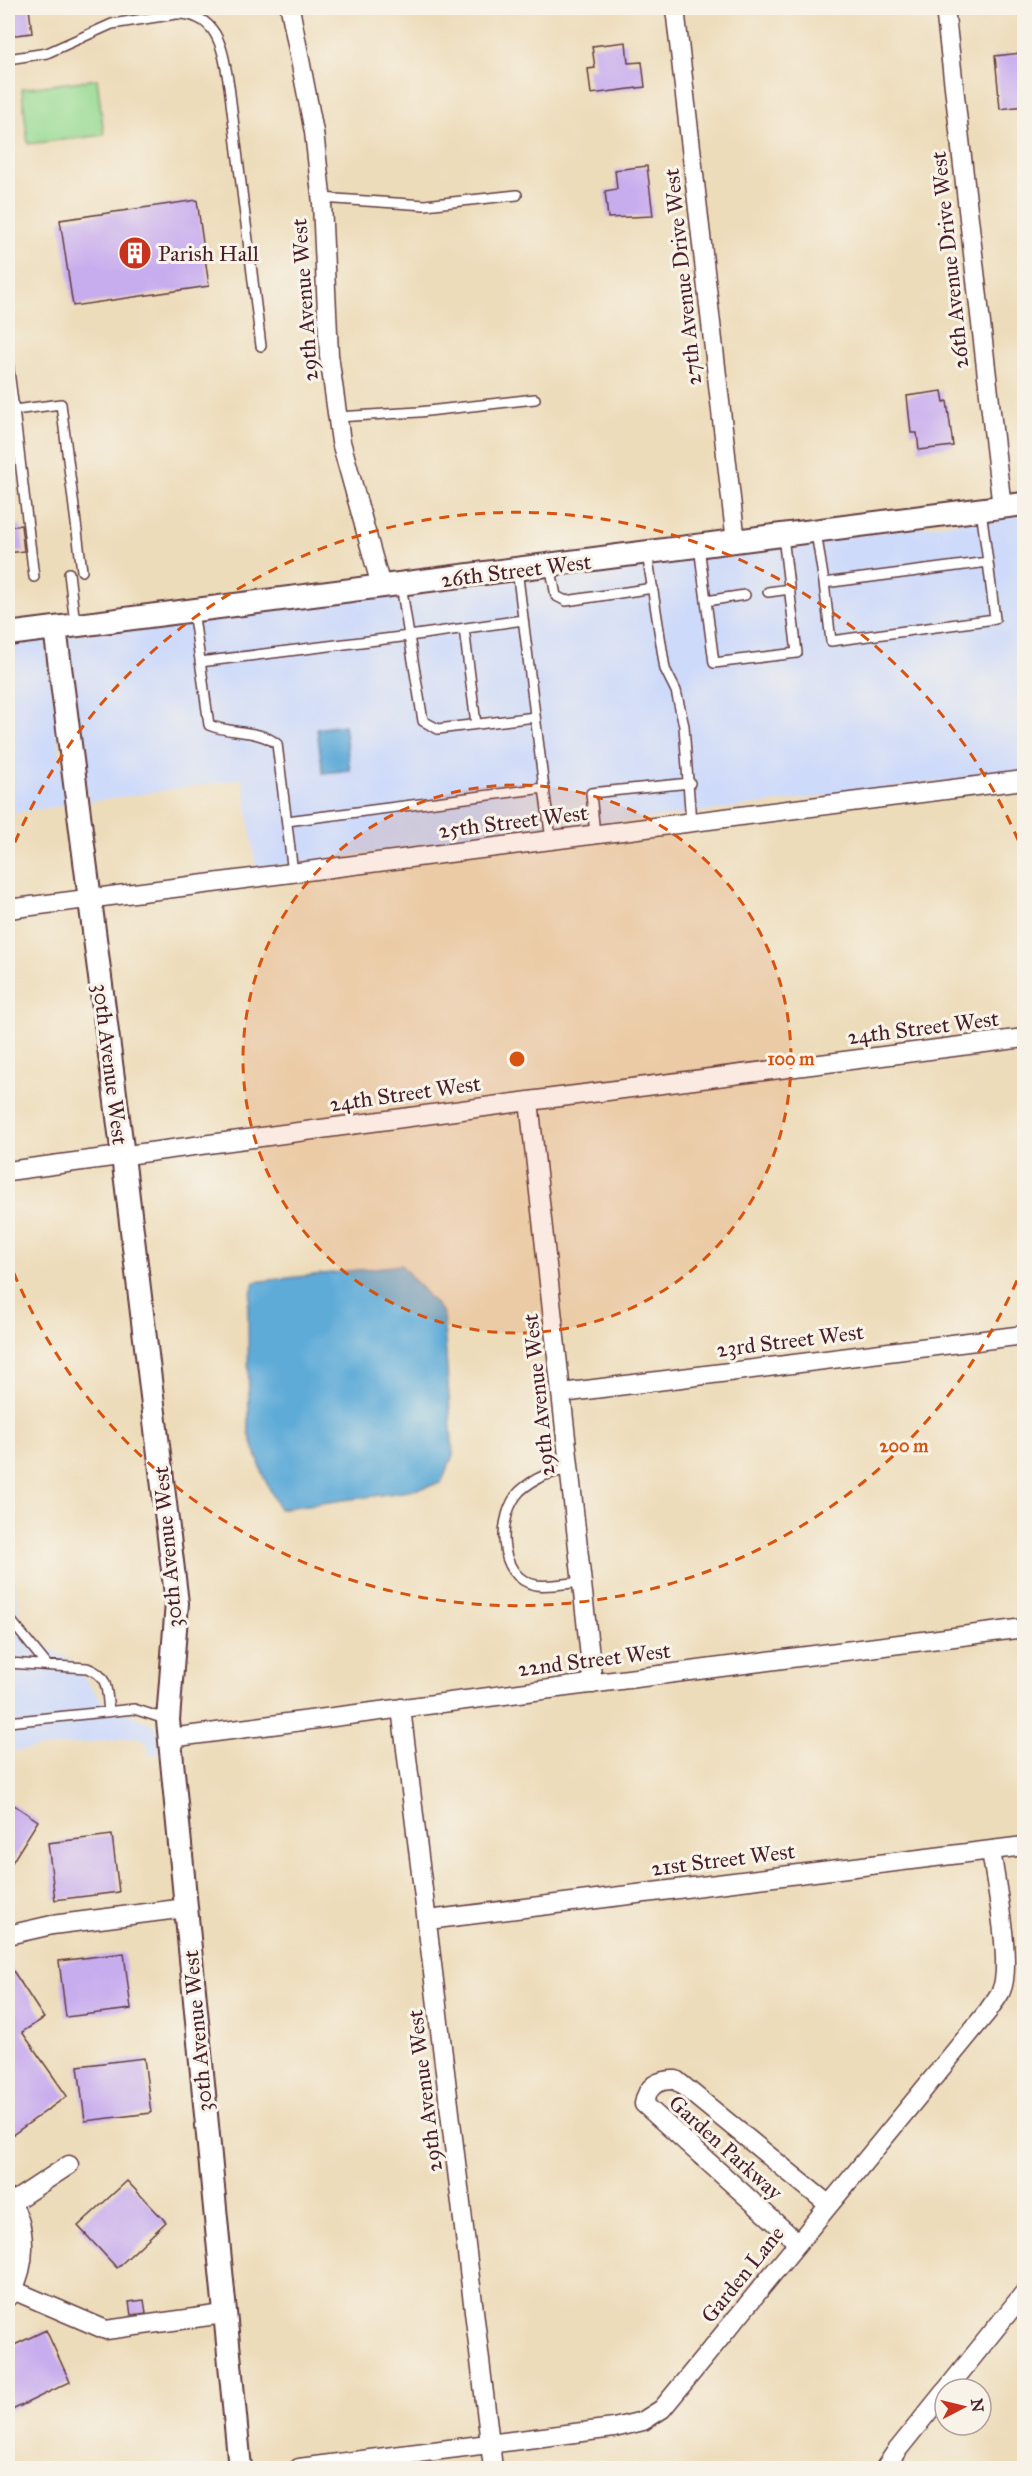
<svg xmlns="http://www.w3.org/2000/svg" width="1032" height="2476" font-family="'IM FELL Great Primer',serif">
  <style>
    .built { fill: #cedafa }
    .green { fill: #96da92; stroke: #707c5e; stroke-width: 1.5 }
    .water { fill: #5fabd8; stroke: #546582; stroke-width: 1.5 }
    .building { fill: #c7acee }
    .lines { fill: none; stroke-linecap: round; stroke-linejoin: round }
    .service-casing { stroke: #623b40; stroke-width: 12 }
    .minor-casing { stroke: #623b40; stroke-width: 21 }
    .tertiary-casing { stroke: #623b40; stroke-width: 26 }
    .service { stroke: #fff; stroke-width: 9 }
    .minor { stroke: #fff; stroke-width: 18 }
    .tertiary { stroke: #fff; stroke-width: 22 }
    .ring { fill: none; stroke: #d8530f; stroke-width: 3; stroke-dasharray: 10 8 }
    .labels { text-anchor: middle; stroke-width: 6; stroke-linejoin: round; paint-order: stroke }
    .poi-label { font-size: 22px; fill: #4a1f2b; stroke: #f7f3e8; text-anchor: start }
    .street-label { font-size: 22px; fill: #4a1f2b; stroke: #f7f3e8 }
    .centre { fill: #d8530f; stroke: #f7f3e8; stroke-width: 3 }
    .ring-label { font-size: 18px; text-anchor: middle; font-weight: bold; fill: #d8530f; stroke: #f7f3e8; stroke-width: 6; stroke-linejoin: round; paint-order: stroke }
  </style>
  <rect width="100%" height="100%" fill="#f7f3e8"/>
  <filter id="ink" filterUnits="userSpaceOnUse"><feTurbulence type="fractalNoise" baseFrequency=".0167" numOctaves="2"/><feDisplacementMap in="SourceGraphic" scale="12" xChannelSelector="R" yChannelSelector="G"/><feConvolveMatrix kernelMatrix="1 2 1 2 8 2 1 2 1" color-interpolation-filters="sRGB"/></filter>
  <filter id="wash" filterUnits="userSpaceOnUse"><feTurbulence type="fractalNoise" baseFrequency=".008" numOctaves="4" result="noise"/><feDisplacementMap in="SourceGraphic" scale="24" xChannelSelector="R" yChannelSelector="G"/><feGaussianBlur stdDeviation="1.35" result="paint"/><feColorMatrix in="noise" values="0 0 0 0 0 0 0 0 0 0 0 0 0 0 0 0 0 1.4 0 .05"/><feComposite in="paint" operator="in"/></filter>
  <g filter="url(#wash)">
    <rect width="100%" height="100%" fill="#eddcba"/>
    <path class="built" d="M1024 514V771L256 868 243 779 88 802 66 636Z
      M45 639 67 805 8 814V643Z
      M8 1532 22 1632 69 1659 102 1701 158 1727 161 1753 149 1755 147 1742 138 1737 8 1752Z"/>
    <path class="green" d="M97 79 104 135 28 144 22 89Z"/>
    <path class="water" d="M344 725 350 770 323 773 317 729Z
      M401 1265 443 1313 453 1455 441 1483 409 1491 279 1509 264 1477 249 1433 248 1306 254 1282Z"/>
    <g id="blocks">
      <path class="building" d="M8 8H29L32 33 8 36Z
        M626 42 628 63 642 62 645 87 591 94 588 69 595 68 592 46Z
        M1021 53 1022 60H1024V106L1000 109 995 56Z
        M647 166 653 216 608 218 605 191 617 189 615 170Z
        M197 200 209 286 73 306 60 220Z
        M942 391 944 402 947 401 953 446 919 450 917 433H911L907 396Z
        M21 525 24 551 8 553V527Z
        M8 1801 38 1821 8 1869Z
        M112 1835 119 1892 55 1900 48 1843Z
        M124 1953 131 2009 66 2017 59 1961Z
        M8 1963 44 2018 22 2032 67 2096 8 2138Z
        M144 2058 151 2113 85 2121 78 2066Z
        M127 2181 166 2222 117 2268 78 2226Z
        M144 2300 146 2313 131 2315 129 2302Z
        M46 2330 70 2382 8 2412V2348Z"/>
    </g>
  </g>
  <g filter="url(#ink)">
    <use href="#blocks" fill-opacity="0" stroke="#623b40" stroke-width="1.5"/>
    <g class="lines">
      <defs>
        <path id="service" d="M8 59 47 53 112 24 176 14C220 13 223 52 229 86L261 346
          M321 198 425 205 517 195
          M8 363 14 410
          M337 417 419 412 535 399
          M816 532 824 583 988 562 981 510
          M699 546 714 663 797 653 783 536
          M647 553 665 669 676 691 684 726 691 823
          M550 565 556 596 566 601 653 588
          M69 573 75 624
          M34 577 14 410 61 404 82 571
          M824 583 831 641 995 619 988 562
          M401 584 409 636 523 620
          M768 592 790 589
          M706 601 745 595
          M193 610 209 725C230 734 259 729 277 744L293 873
          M464 628 476 724
          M200 662 409 636 423 721 438 729 535 717
          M544 788 551 840
          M287 821 544 788 517 569
          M595 835 591 793 690 783
          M570 1469C549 1473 537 1476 520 1491 497 1514 496 1578 536 1585 550 1587 568 1583 582 1582
          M8 1617 47 1665
          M8 1663 87 1668C110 1676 106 1691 109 1711
          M8 1722 134 1709 168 1720"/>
        <path id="minor" d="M290 8 314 132 322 203 329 355 341 442 381 586
          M675 8 736 542
          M945 8 1002 508
          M8 909 1024 780
          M529 1101 593 1684
          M8 1171 529 1101 1024 1038
          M562 1393 1024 1335
          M401 1708 493 2468
          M170 1738 1024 1628
          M428 1920 1024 1846
          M8 1935 52 1925 186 1908
          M8 2199C29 2226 27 2270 8 2297
          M11 2203 69 2165
          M798 2243 644 2104C647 2086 658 2079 676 2080L829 2205
          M13 2290 106 2330 224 2314
          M947 2389 1024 2293
          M299 2468 614 2428 643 2421 662 2409 988 2011C992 2004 998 1998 1001 1991 1013 1966 995 1881 991 1850
          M885 2468 895 2453 945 2391"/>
        <path id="tertiary" d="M55 628 123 1156 177 1603 168 1720 240 2468
          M8 634 1024 504"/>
      </defs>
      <use href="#service" class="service-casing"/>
      <use href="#minor" class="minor-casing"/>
      <use href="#tertiary" class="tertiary-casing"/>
      <use href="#service" class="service"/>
      <use href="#minor" class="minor"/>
      <use href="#tertiary" class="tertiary"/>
    </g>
  </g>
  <circle cx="517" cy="1059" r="274" fill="#d8530f" fill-opacity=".12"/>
  <g class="ring">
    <circle cx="517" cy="1059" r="274"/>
    <path d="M1024 1264A547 547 0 0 1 8 1259M8 859A547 547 0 0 1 1024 854"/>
  </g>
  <defs>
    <symbol id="building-disc" viewBox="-11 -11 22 22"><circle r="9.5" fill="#c8321e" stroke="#f7f3e8"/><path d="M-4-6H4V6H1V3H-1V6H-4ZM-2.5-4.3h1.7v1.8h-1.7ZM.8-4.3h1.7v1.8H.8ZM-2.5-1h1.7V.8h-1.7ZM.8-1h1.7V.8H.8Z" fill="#fff"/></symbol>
  </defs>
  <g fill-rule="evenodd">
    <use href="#building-disc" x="116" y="234" width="38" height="38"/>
  </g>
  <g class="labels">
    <g class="poi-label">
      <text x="158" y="261">Parish Hall</text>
    </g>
    <g class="street-label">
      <text transform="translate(949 260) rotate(-96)" y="8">26th Avenue Drive West</text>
      <text transform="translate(682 277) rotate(-96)" y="8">27th Avenue Drive West</text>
      <text transform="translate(304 300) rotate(-94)" y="8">29th Avenue West</text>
      <text transform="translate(516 570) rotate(-7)" y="8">26th Street West</text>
      <text transform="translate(513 821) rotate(-7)" y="8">25th Street West</text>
      <text transform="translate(923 1027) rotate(-7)" y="8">24th Street West</text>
      <text transform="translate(111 1064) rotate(83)" y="8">30th Avenue West</text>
      <text transform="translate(405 1093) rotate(-8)" y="8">24th Street West</text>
      <text transform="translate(790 1340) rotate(-7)" y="8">23rd Street West</text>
      <text transform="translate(538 1395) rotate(-96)" y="8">29th Avenue West</text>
      <text transform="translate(167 1547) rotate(-95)" y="8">30th Avenue West</text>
      <text transform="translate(594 1659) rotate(-7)" y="8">22nd Street West</text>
      <text transform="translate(723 1859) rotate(-7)" y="8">21st Street West</text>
      <text transform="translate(197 2031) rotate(-95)" y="8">30th Avenue West</text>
      <text transform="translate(424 2091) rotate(-97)" y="8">29th Avenue West</text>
      <text transform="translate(726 2147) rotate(42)" y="8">Garden Parkway</text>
      <text transform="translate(742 2274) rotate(-51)" y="8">Garden Lane</text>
    </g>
  </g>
  <circle cx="517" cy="1059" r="9" class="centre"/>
  <g class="ring-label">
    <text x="791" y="1065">100 m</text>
    <text x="904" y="1452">200 m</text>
  </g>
  <rect width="1032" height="2476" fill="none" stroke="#f7f3e8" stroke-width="30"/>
  <g transform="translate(963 2407) rotate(83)"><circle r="28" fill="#f7f3e8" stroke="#b29e9c" stroke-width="1.5"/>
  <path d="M0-4.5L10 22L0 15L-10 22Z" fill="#c8321e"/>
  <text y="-9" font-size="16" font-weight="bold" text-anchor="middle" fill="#4a1f2b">N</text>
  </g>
</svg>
